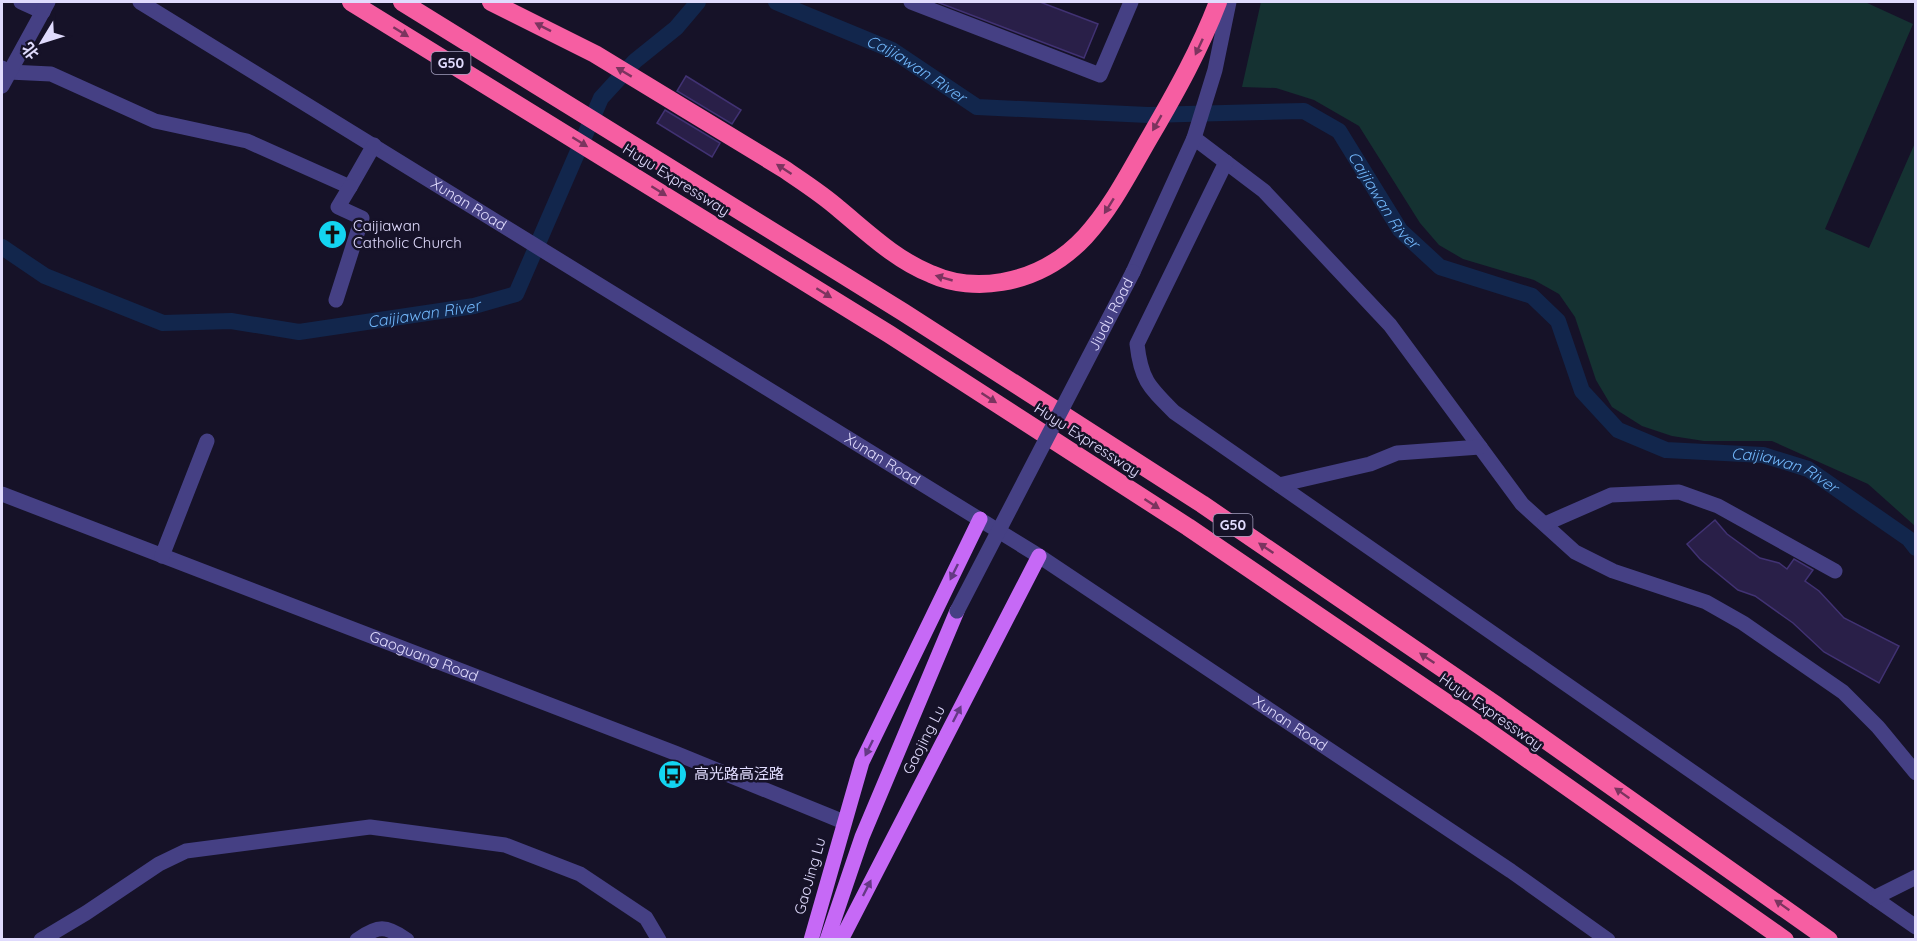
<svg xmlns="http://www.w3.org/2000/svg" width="1917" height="941" font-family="Quicksand,'Noto Sans SC',sans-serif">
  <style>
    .green { fill: #153232 }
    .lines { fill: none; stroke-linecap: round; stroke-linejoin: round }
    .canal { stroke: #12264c; stroke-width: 16 }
    .building { fill: #291f48; stroke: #413273; stroke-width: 1.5 }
    .minor { stroke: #454084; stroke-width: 15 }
    .major { stroke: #c669f6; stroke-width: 15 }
    .highway { stroke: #f65ea2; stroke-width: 18 }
    .minor-bridge { stroke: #454084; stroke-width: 15 }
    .oneway { fill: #7b345f }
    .oneway2 { fill: #653985 }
    .labels { text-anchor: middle; stroke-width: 5; stroke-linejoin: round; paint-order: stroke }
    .shield { fill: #161228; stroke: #a39fbd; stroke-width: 1.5 }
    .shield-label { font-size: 14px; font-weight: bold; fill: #e0dbfd }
    .street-label { font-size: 15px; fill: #e0dbfd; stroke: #161228 }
    .poi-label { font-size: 15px; fill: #e0dbfd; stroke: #161228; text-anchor: start }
    .water-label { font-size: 16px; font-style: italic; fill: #70b4f7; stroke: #161228 }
  </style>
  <rect width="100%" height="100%" fill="#161228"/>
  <path class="green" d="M1261 2H1865L1913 24 1825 229 1869 248 1915 143V526L1868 484 1772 441H1704L1672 436 1642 426 1612 407 1596 380 1575 317 1559 294 1534 280 1463 259 1439 245 1420 223 1359 126 1314 100 1276 88 1242 87Z"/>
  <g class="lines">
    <g class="canal">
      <path id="s1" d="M776 2 892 50 977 107 1148 115 1304 111 1339 131 1400 230 1440 267 1532 296 1558 321 1582 391 1618 430 1666 450 1763 455 1808 469 1909 539 1916 548"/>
      <path id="s2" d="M2 247 45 276 163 323 231 321 299 332 474 306 516 294 601 98 635 61 676 28 698 2"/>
    </g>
  </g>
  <path class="building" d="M937 2H1040L1098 24 1084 58Z
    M686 76 741 110 732 124 677 91Z
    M665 110 720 143 712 157 657 123Z
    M1715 520 1727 534 1760 558 1779 563 1787 569 1794 559 1813 570 1805 581 1819 591 1844 618 1899 646 1879 683 1824 652 1793 623 1755 596 1738 590 1700 559 1687 544Z"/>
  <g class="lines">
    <g class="minor">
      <path d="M21 2 43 12"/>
      <path id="s3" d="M140 2 1039 556 1511 871 1608 940"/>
      <path d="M911 2 1100 75 1131 2"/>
      <path d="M2 68 9 72 51 74 155 121 247 141 350 187 374 145"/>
      <path d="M2 86 48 2"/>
      <path d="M1194 138 1264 191 1390 325 1522 504 1575 552 1613 571 1706 602 1743 623 1843 692 1878 727 1916 773"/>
      <path d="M1226 162 1137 344C1141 380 1149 387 1174 412L1916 927"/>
      <path d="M1133 272 1194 138 1215 70 1229 2"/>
      <path d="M336 300 362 218 338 207 350 187"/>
      <path d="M1279 485 1370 464 1397 453 1480 447"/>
      <path id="s4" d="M2 494 675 753 844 822"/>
      <path d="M1545 524 1611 495 1679 492 1718 506 1835 571"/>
      <path d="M162 556 207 441"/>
      <path d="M1874 898 1916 877"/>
      <path d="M41 940 86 913 159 864 186 851 370 827 505 845 580 874 646 918 659 940"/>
      <path d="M357 940C378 925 386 925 407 940"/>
    </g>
    <path class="major" d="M811 940 862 762 980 519
      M827 940 862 837 957 611
      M841 940 1039 556"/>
    <path class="highway" d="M351 2 889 334 1188 527 1482 727 1785 940
      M402 2 903 312 1202 504 1496 705 1829 940
      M491 2 595 54 784 169C803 182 822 194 839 209 868 233 896 260 931 274 953 284 979 286 1002 282 1084 268 1113 200 1151 135 1176 92 1200 49 1218 2"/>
    <path class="minor-bridge" id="s5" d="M957 611 1133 272"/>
  </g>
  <defs><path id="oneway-solid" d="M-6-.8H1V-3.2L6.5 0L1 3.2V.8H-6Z" transform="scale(1.5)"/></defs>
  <g class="oneway">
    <use href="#oneway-solid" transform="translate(543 27) rotate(-153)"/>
    <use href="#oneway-solid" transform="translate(401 32) rotate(32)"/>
    <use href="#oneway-solid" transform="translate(1199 47) rotate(115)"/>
    <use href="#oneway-solid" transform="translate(624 72) rotate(-149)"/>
    <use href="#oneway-solid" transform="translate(1157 123) rotate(120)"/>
    <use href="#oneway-solid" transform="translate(580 142) rotate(32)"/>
    <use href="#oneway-solid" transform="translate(784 169) rotate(-147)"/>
    <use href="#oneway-solid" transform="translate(659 191) rotate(32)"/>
    <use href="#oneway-solid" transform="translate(1109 206) rotate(122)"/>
    <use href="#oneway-solid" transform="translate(944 278) rotate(-164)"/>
    <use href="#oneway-solid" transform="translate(824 293) rotate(32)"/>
    <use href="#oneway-solid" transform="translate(989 398) rotate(33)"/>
    <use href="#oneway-solid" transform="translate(1152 504) rotate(33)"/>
    <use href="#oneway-solid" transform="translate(1266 548) rotate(-146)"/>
    <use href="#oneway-solid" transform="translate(1427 658) rotate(-146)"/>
    <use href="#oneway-solid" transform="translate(1622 793) rotate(-145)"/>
    <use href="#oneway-solid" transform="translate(1782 905) rotate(-145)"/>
  </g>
  <g class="oneway2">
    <use href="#oneway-solid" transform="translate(954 572) rotate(116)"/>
    <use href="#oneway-solid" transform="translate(957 714) rotate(-63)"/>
    <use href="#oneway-solid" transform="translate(869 748) rotate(116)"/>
    <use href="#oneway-solid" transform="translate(867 888) rotate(-63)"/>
  </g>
  <defs>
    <symbol id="church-disc" viewBox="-11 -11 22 22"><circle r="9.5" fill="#13d4f1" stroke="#161228"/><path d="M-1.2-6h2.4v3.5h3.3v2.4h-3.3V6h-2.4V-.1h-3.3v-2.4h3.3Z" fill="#111"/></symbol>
    <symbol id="bus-disc" viewBox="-11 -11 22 22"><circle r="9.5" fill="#13d4f1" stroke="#161228"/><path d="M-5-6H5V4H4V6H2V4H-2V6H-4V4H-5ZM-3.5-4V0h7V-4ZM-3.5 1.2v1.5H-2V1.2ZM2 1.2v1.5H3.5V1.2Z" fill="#111"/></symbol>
  </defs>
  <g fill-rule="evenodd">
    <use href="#church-disc" x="316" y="218" width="33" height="33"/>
    <use href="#bus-disc" x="656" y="758" width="33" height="33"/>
  </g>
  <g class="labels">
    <g class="shield">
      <rect x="431.5" y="52" width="39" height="22" rx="4.5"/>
      <rect x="1213.5" y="514" width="39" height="22" rx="4.5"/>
    </g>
    <g class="shield-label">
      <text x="451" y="68">G50</text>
      <text x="1233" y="530">G50</text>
    </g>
    <g class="street-label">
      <text transform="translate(676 180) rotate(32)" y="5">Huyu Expressway</text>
      <text dy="5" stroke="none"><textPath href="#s3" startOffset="386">Xunan Road</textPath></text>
      <text dy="5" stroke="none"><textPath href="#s5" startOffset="334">Jiudu Road</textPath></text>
      <text transform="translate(1087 440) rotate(33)" y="5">Huyu Expressway</text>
      <text dy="5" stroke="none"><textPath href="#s3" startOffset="872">Xunan Road</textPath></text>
      <text dy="5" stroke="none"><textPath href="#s4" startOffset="452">Gaoguang Road</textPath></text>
      <text transform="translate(1491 712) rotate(35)" y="5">Huyu Expressway</text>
      <text dy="5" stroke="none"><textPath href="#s3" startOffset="1358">Xunan Road</textPath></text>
      <text transform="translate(924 740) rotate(-63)" y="5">Gaojing Lu</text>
      <text transform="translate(810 876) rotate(-74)" y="5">GaoJing Lu</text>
    </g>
    <g class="poi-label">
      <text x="353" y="231">Caijiawan<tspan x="353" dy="17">Catholic Church</tspan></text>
      <text x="694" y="779">高光路高泾路</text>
    </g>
    <g class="water-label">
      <text dy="6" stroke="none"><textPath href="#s1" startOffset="156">Caijiawan River</textPath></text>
      <text dy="6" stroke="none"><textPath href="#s1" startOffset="678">Caijiawan River</textPath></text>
      <text dy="6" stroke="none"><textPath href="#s2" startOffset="442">Caijiawan River</textPath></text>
      <text dy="6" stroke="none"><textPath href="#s1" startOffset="1200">Caijiawan River</textPath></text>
    </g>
  </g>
  <rect width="1917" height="941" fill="none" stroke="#e0dbfd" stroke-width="6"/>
  <g transform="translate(42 42) rotate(232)" stroke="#161228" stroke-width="4.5" paint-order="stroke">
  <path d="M0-4.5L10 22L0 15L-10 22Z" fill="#e0dbfd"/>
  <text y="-9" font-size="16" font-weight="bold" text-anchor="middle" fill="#e0dbfd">北</text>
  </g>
</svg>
